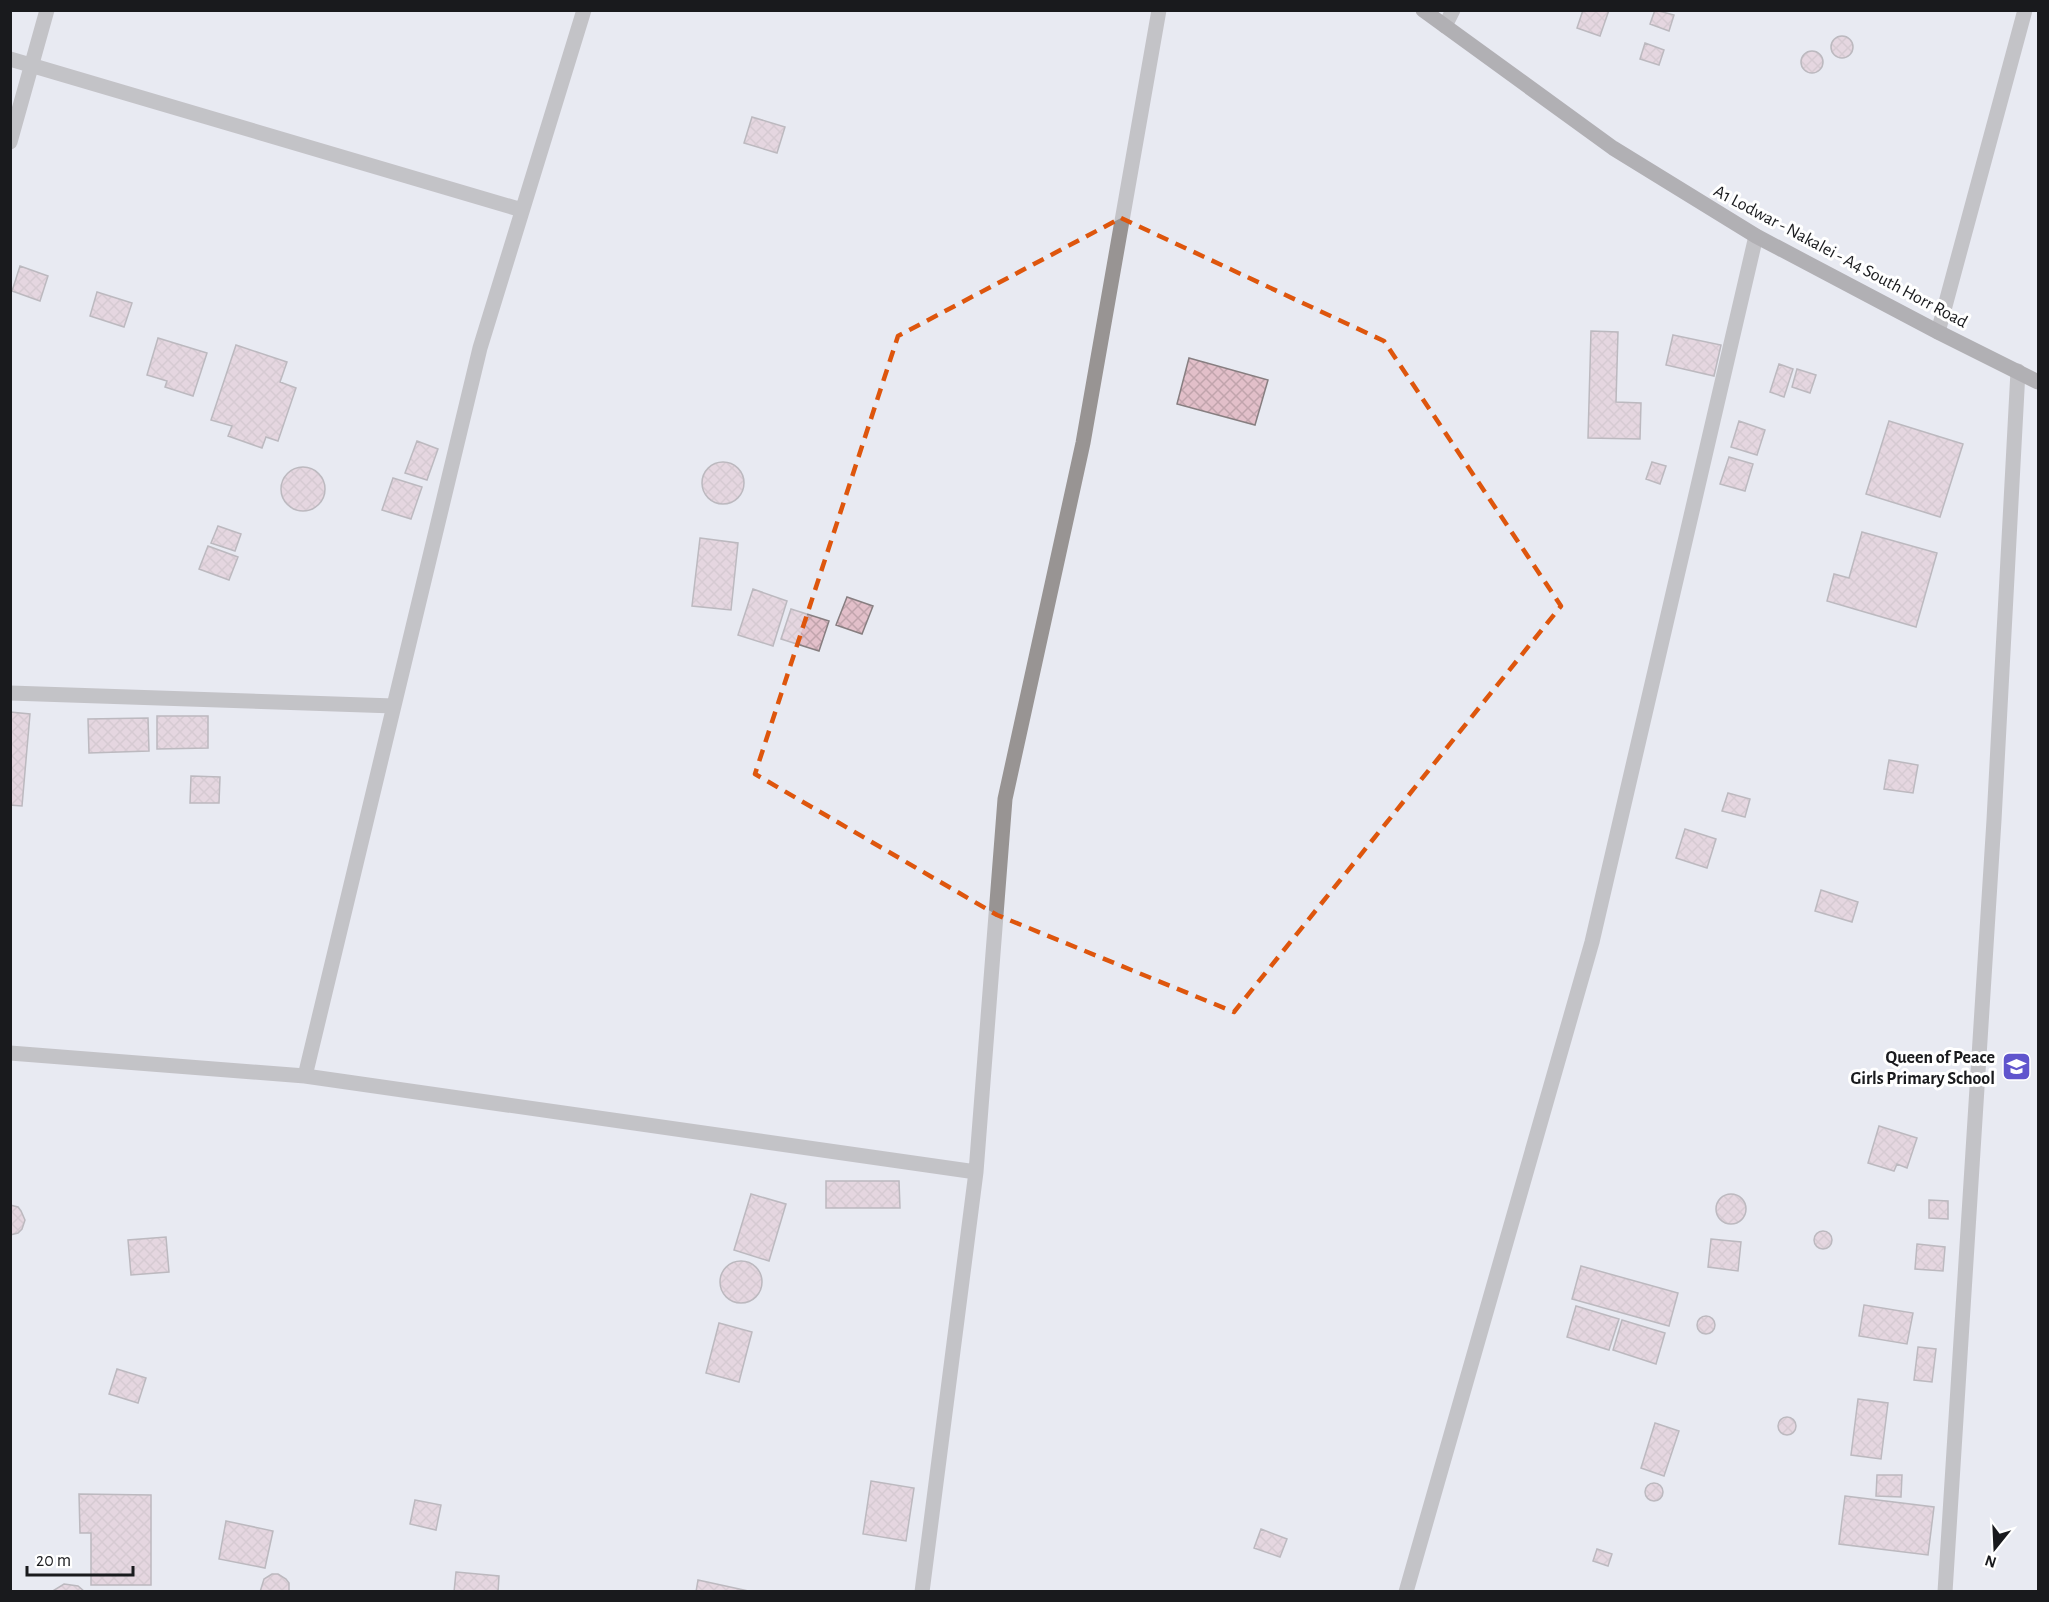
<svg xmlns="http://www.w3.org/2000/svg" width="2049" height="1602" font-family="'Alegreya Sans',sans-serif">
  <style>
    .building { fill: url(#building-cross-hatch); stroke: #877e80; stroke-width: 1.5 }
    .lines { fill: none; stroke-linecap: round; stroke-linejoin: round }
    .minor { stroke: #989493; stroke-width: 15 }
    .secondary { stroke: #706a69; stroke-width: 15 }
    .marked { fill: none; stroke: #de560d; stroke-width: 4.5; stroke-dasharray: 12 8; stroke-linejoin: round }
    .labels { text-anchor: middle; stroke-width: 6; stroke-linejoin: round; paint-order: stroke }
    .street-label { font-size: 18px; fill: #191a1d; stroke: #fff }
    .poi-label { font-size: 18px; font-weight: bold; fill: #191a1d; stroke: #fff; text-anchor: end }
  </style>
  <defs>
    <pattern id="building-cross-hatch" width="8" height="8" patternUnits="userSpaceOnUse" patternTransform="scale(1.5)"><rect width="8" height="8" fill="#e2bfc9"/><path d="M0 0l8 8M0 8l8-8" fill="none" stroke="#c1a4ac"/></pattern>
  </defs>
  <rect width="100%" height="100%" fill="#e8eaf2"/>
  <path class="building" d="M1583 10H1609L1600 36 1577 28Z
    M1655 10 1674 15 1669 31 1650 24Z
    M1831 47a11 11 0 1 1 22 0a11 11 0 1 1-22 0Z
    M1645 43 1664 50 1659 65 1640 59Z
    M1801 62a11 11 0 1 1 22 0a11 11 0 1 1-22 0Z
    M752 117 785 127 777 153 744 143Z
    M20 266 48 276 40 301 12 291Z
    M97 292 132 303 124 327 90 316Z
    M1591 331 1618 332 1616 402 1641 403 1640 439 1588 438Z
    M1673 335 1721 345 1714 376 1666 365Z
    M158 338 207 353 193 396 165 387 167 381 147 375Z
    M236 345 287 362 280 382 296 388 278 441 266 437 262 448 228 436 232 426 211 420Z
    M1189 358 1268 380 1255 425 1177 404Z
    M1779 364 1793 369 1784 397 1770 392Z
    M1797 369 1816 375 1810 393 1792 387Z
    M1739 421 1765 430 1757 455 1731 447Z
    M1889 421 1963 444 1940 517 1866 494Z
    M417 441 438 449 427 480 405 473Z
    M1729 457 1753 464 1745 491 1720 484Z
    M1652 462 1666 466 1660 484 1646 479Z
    M702 483a21 21 0 1 1 42 0a21 21 0 1 1-42 0Z
    M281 489a22 22 0 1 1 44 0a22 22 0 1 1-44 0Z
    M393 478 422 487 411 519 382 510Z
    M218 526 241 534 235 551 211 543Z
    M1862 532 1937 553 1916 627 1827 601 1834 574 1849 578Z
    M700 538 738 543 731 610 692 606Z
    M208 546 238 557 229 580 199 569Z
    M753 589 787 601 773 646 738 635Z
    M847 597 873 606 862 634 836 625Z
    M791 609 829 621 819 651 781 639Z
    M10 712 30 714 22 806 10 805Z
    M157 716H208V748L157 749Z
    M148 718 149 751 89 753 88 719Z
    M1889 760 1918 765 1913 793 1884 789Z
    M191 776 220 777 219 803H190Z
    M1728 793 1750 799 1745 817 1722 811Z
    M1685 829 1716 839 1707 868 1676 858Z
    M1821 890 1858 902 1852 922 1815 911Z
    M1879 1126 1917 1138 1907 1168 1897 1164 1894 1171 1868 1163Z
    M826 1181H899L900 1208H826Z
    M1716 1209a15 15 0 1 1 30 0a15 15 0 1 1-30 0Z
    M751 1194 786 1204 769 1261 734 1250Z
    M1929 1200 1948 1201V1219L1929 1218Z
    M10 1205 18 1207 21 1211 25 1220 22 1229 18 1233 10 1235Z
    M1814 1240a9 9 0 1 1 18 0a9 9 0 1 1-18 0Z
    M166 1237 169 1272 131 1275 128 1240Z
    M1711 1239 1741 1242 1738 1271 1708 1267Z
    M1917 1244 1945 1247 1943 1271 1915 1269Z
    M720 1282a21 21 0 1 1 42 0a21 21 0 1 1-42 0Z
    M1581 1266 1678 1293 1669 1326 1572 1299Z
    M1864 1305 1913 1313 1907 1344 1859 1336Z
    M1576 1306 1619 1319 1609 1350 1567 1337Z
    M1697 1325a9 9 0 1 1 18 0a9 9 0 1 1-18 0Z
    M1622 1320 1665 1333 1656 1364 1613 1350Z
    M719 1323 752 1332 739 1382 706 1373Z
    M1918 1347 1936 1349 1932 1382 1914 1380Z
    M117 1369 146 1378 138 1403 109 1394Z
    M1858 1399 1888 1403 1881 1459 1851 1455Z
    M1778 1426a9 9 0 1 1 18 0a9 9 0 1 1-18 0Z
    M1655 1423 1679 1431 1664 1476 1641 1468Z
    M1877 1475H1902L1901 1497 1876 1496Z
    M871 1481 914 1488 906 1541 863 1534Z
    M1645 1492a9 9 0 1 1 18 0a9 9 0 1 1-18 0Z
    M79 1494 151 1495V1585H91V1533H80Z
    M1845 1496 1934 1507 1928 1555 1839 1544Z
    M415 1500 441 1505 436 1530 410 1524Z
    M226 1521 273 1531 265 1568 219 1559Z
    M1261 1529 1287 1539 1280 1557 1254 1548Z
    M1597 1549 1612 1554 1608 1566 1593 1561Z
    M456 1572 499 1576 498 1592H454Z
    M272 1574H278L286 1579 289 1583V1592H260L264 1579Z
    M698 1580 753 1592H696Z
    M64 1584 78 1586 85 1592H51Z"/>
  <g class="lines">
    <path class="minor" d="M1445 26 1453 10
      M10 59 522 210
      M10 142 47 10
      M1938 332 2025 10
      M10 693 394 706
      M10 1053 305 1076 976 1172
      M305 1076 480 348 584 10
      M922 1592 976 1172 1005 799 1083 443 1159 10
      M1406 1592 1592 942 1756 236
      M1945 1592 1994 820 2018 371"/>
    <path class="secondary" d="M1423 10 1613 148 1756 236 1938 332 2038 382"/>
  </g>
  <path d="M0 0H2049V1602H0ZM1121 218 1384 341 1561 606 1234 1012 997 915 755 774 898 336Z" fill="#e8eaf2" fill-opacity=".55" fill-rule="evenodd"/>
  <path class="marked" d="M1121 218 1384 341 1561 606 1234 1012 997 915 755 774 898 336Z"/>
  <defs>
    <symbol id="school-square" viewBox="-11 -11 22 22"><rect x="-9" y="-9" width="18" height="18" rx="4" fill="#6055cd" stroke="#fff"/><path d="M0-5L7-2L0 1L-7-2ZM-4 1L0 2.5L4 1V4Q0 6-4 4Z" fill="#fff"/></symbol>
  </defs>
  <g fill-rule="evenodd">
    <use href="#school-square" x="2000" y="1050" width="33" height="33"/>
  </g>
  <g class="labels">
    <g class="street-label">
      <text transform="translate(1841 256) rotate(28)" y="6">A1 Lodwar - Nakalei - A4 South Horr Road</text>
    </g>
    <g class="poi-label">
      <text x="1995" y="1063">Queen of Peace<tspan x="1995" dy="21">Girls Primary School</tspan></text>
    </g>
  </g>
  <rect width="2049" height="1602" fill="none" stroke="#191a1d" stroke-width="24"/>
  <g transform="translate(1995 1548) rotate(198)" stroke="#ffffff" stroke-width="4.5" paint-order="stroke">
  <path d="M0-4.5L10 22L0 15L-10 22Z" fill="#191a1d"/>
  <text y="-9" font-size="16" font-weight="bold" text-anchor="middle" fill="#191a1d">N</text>
  </g>
  <path d="M27 1566v9h106v-9" fill="none" stroke="#191a1d" stroke-width="3"/>
  <text x="36" y="1566" font-size="18" fill="#191a1d" stroke="#ffffff" stroke-width="4.5" paint-order="stroke">20 m</text>
</svg>
